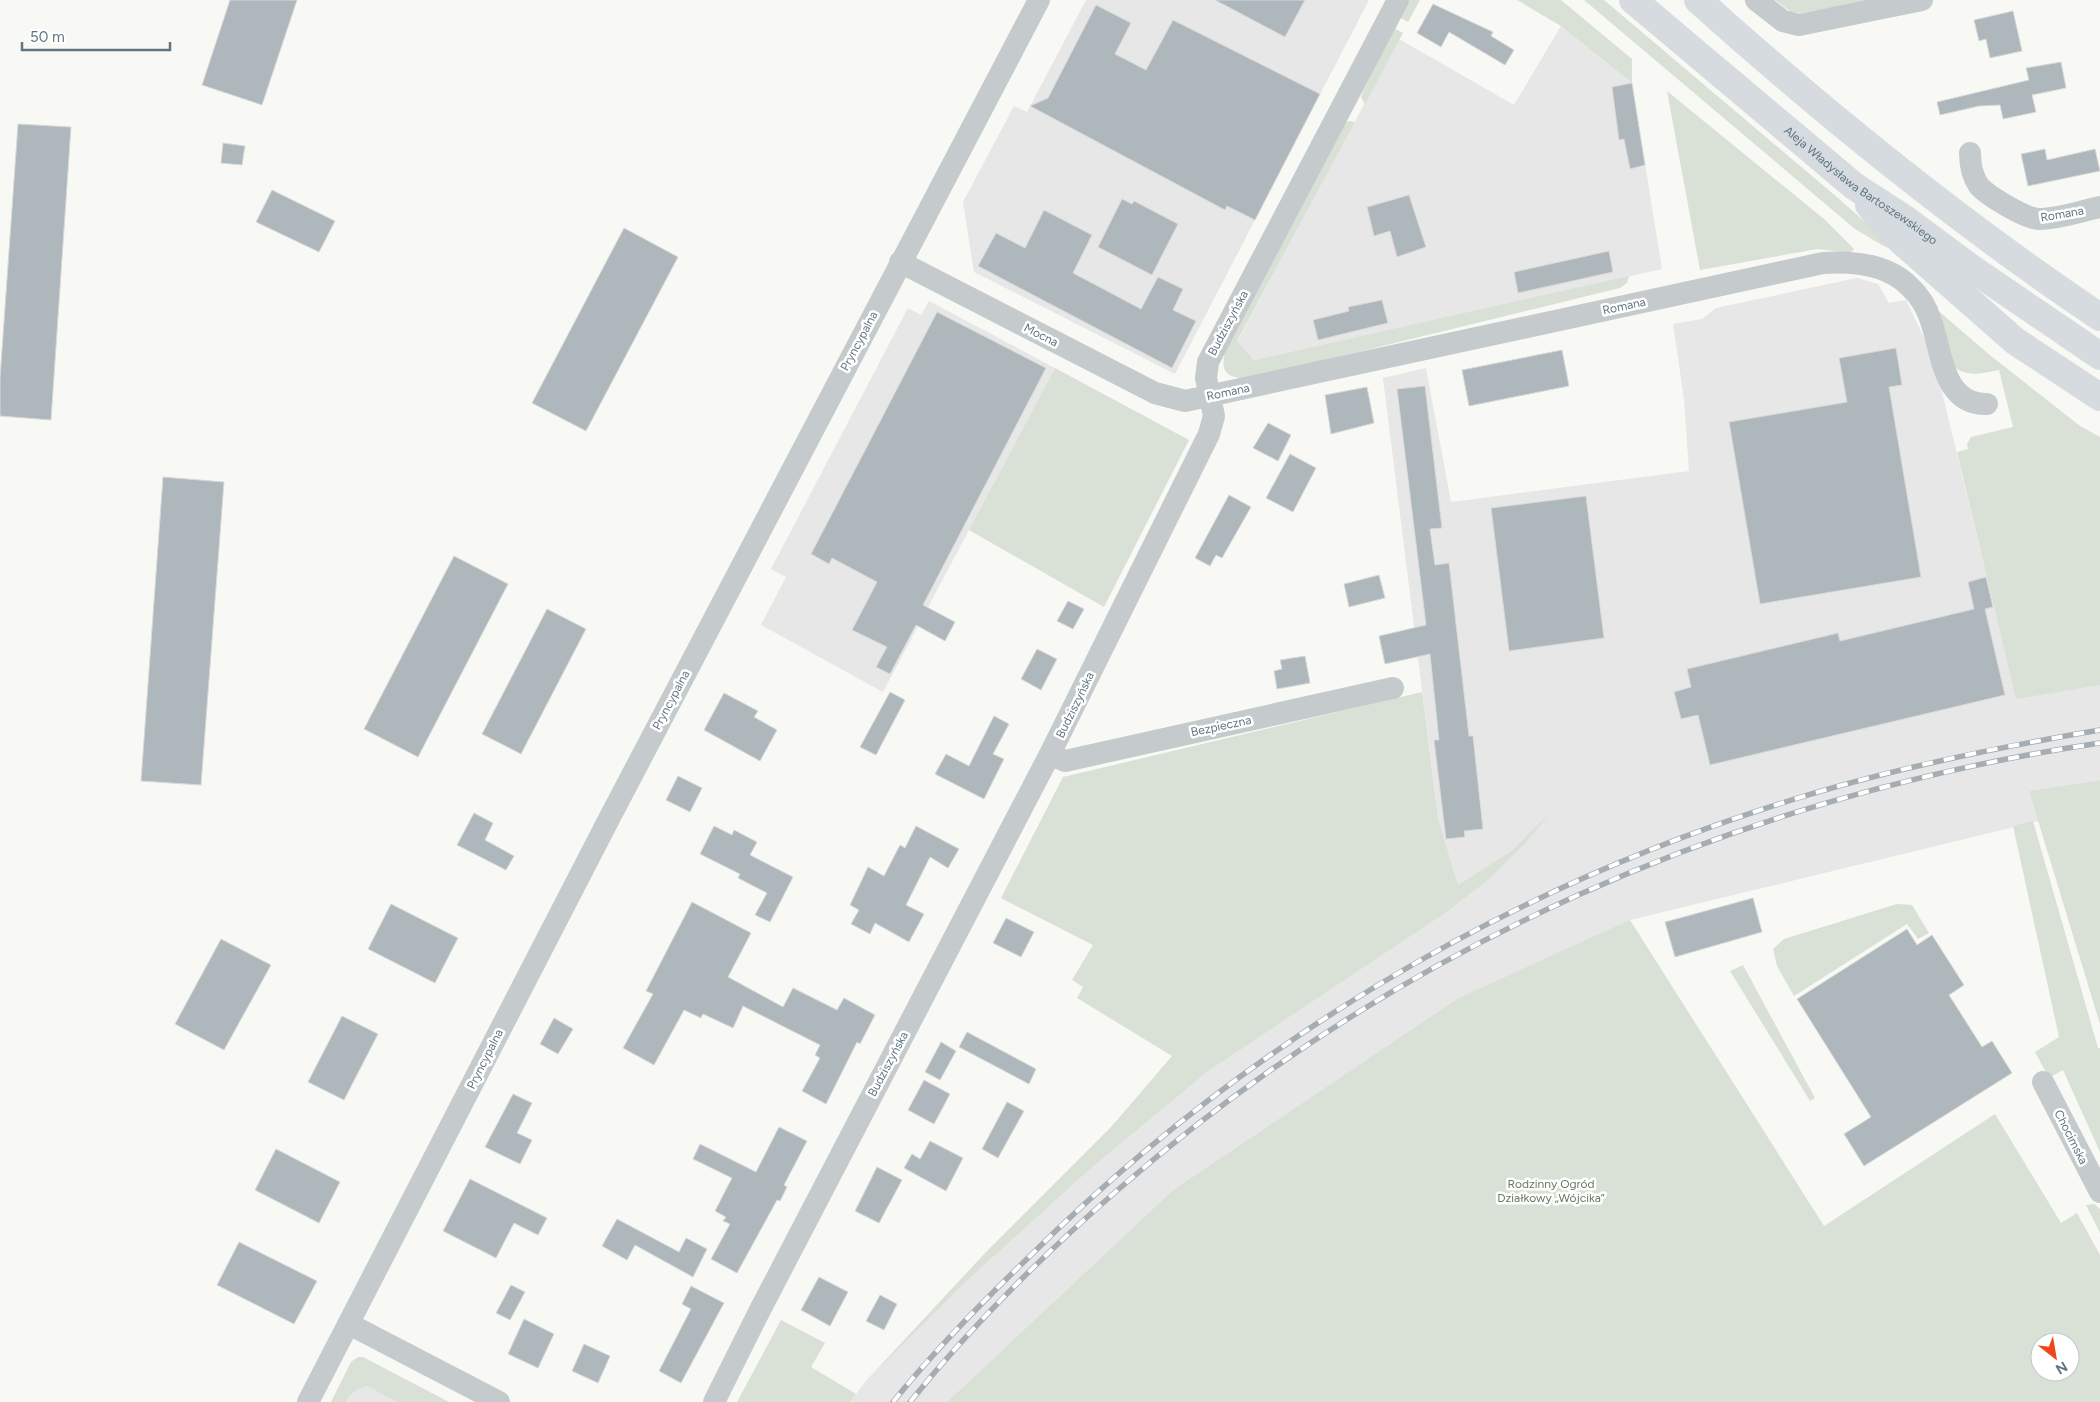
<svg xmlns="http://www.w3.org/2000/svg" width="2100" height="1402" font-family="Figtree,sans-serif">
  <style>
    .built { fill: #e6e7e6 }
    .green { fill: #d9e0d5; fill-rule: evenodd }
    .building { fill: #aeb7bc; stroke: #dad9d7 }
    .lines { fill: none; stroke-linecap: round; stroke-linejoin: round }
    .minor { stroke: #c5cacd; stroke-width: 22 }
    .major { stroke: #d5dbde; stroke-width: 28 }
    .rail-casing { stroke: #a5adb2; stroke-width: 5.5 }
    .rail { stroke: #fff; stroke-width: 4; stroke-dasharray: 11; stroke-linecap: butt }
    .labels { text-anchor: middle; stroke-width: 5; stroke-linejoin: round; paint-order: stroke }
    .street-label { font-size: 12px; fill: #607582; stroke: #fff }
    .park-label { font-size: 12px; fill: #667a60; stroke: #fff }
  </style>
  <rect width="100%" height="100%" fill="#f8f8f5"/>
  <path class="built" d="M1086 0H1369L1175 374 974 272 963 202 1014 106 1027 112Z
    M1561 26 1632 83 1662 269 1254 360 1237 342 1399 39 1514 105Z
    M1857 278 1878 284 1889 303 1906 300 1934 359 2016 698 2100 685V780L2029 791 2039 821 1630 920 1172 1191 947 1402H850L865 1382 970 1278 1089 1170 1207 1072 1444 914 1487 881 1524 845 1544 819 1511 851 1458 885 1438 818 1383 378 1426 368 1451 502 1689 471 1684 399 1673 324 1702 319 1716 308Z
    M929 301 1055 368 883 692 761 625 786 577 771 569 908 308 921 315Z
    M353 1365 440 1402H335Z"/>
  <path class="green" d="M1409 0H1420L1408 22 1399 17Z
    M1517 0H1561L1632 59V83L1561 26Z
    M1584 0H1604L1838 198 1900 253 1882 245 1855 229Z
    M1775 0H1873L1801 13 1791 12Z
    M1394 28 1403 33 1365 104 1361 97 1364 89Z
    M1667 91 1824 219 1854 249 1851 253 1817 249 1700 270Z
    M1348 121 1355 122 1237 341 1254 360 1629 276 1627 283 1620 288 1248 379C1228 377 1220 374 1225 352L1342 126Z
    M1935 308 1991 356 2080 426 2100 437V685L2016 699 1957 452 1968 449 1967 444 1971 437 2013 427 1999 370C1982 373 1968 378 1953 366Z
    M1055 368 1189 440 1104 607 969 530Z
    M1422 692 1438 818 1458 885 1511 851 1549 814 1524 845 1487 881 1444 914 1207 1072 1089 1170 970 1278 865 1382 986 1252 1112 1126 1172 1056 1077 998 1083 987 1072 980 1093 945 1001 898 1063 777Z
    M2100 780V1024L2029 791Z
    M2033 821 2098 1048H2100V1152L2063 1070 2049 1078 2035 1052 2059 1037 2013 826Z
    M1897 904 1912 905 1929 933 1918 939 1907 924 1794 996 1777 966 1773 949 1784 939Z
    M1630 920 1824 1226 1995 1114 2061 1223 2077 1213 2100 1255V1402H947L1172 1191 1459 998ZM2040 1342H2070V1372H2040Z
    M1743 965 1815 1098 1810 1101 1730 971Z
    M2094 1204 2100 1209V1233L2086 1205Z
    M781 1320 825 1343 811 1367 856 1394 850 1402H737Z
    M358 1357H363L449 1402H398L367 1386C357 1388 350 1394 345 1402H331L351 1362Z"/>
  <path class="building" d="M230 0H297L262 105 202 85Z
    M1215 0H1305L1285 37Z
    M1433 4 1493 32 1491 36 1514 50 1505 65 1449 32 1441 47 1417 33Z
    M1096 5 1131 23 1115 54 1146 70 1173 20 1320 94 1255 220 1227 206 1225 210 1030 106 1048 98Z
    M2013 11 2022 51 1990 58 1986 39 1979 41 1974 20Z
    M2061 62 2066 88 2032 95 2036 112 2003 119 2000 105 1979 106 1940 115 1937 102 2029 80 2026 68Z
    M1632 83 1645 165 1630 169 1624 139 1619 140 1612 87Z
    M18 124 71 127 51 420 0 416V378Z
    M223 143 245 146 242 165 221 163Z
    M2045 149 2047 160 2095 149 2100 171 2028 186 2021 154Z
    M272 190 335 221 319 252 256 222Z
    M1409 195 1426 247 1397 257 1390 231 1374 236 1367 207Z
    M1122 199 1132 204 1134 201 1178 224 1152 275 1098 247Z
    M1044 210 1092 235 1073 273 1141 309 1158 277 1183 289 1173 310 1196 321 1172 368 978 266 996 233 1025 248Z
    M624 228 678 257 586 431 532 403Z
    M1609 251 1613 272 1518 293 1514 272Z
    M1382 300 1388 323 1318 340 1313 320 1349 311 1348 307Z
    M937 312 1046 368 923 605 955 622 945 641 916 625 890 674 876 667 887 647 852 630 877 582 832 558 829 564 811 554Z
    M1896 348 1902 385 1889 387 1921 577 1760 604 1729 422 1847 402 1839 358Z
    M1562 350 1569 386 1469 406 1462 370Z
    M1425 386 1442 528 1430 529 1435 565 1449 563 1469 736H1473L1483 829 1464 831 1465 837 1446 839 1434 740H1439L1430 654 1385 664 1379 636 1426 625 1397 389Z
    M1367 387 1374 423 1331 434 1325 395Z
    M1268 423 1291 435 1278 461 1253 448Z
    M1290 454 1316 468 1293 512 1266 498Z
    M163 477 224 482 201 785 141 781Z
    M1229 495 1251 507 1222 558 1216 555 1210 566 1195 558Z
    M1586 496 1604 638 1509 651 1491 508Z
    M454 556 508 584 418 757 364 729Z
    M1379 575 1385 598 1349 607 1344 584Z
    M1986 577 1993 607 1985 609 2005 695 1710 765 1698 715 1681 719 1674 692 1691 687 1687 669 1838 633 1840 641 1974 609 1968 582Z
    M1068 601 1084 609 1073 629 1057 621Z
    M547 609 586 629 521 754 482 734Z
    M1037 649 1057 659 1041 690 1021 679Z
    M1305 656 1310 683 1277 689 1274 671 1282 669 1280 660Z
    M890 692 905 700 876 755 860 747Z
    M724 693 758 711 754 717 777 730 760 761 704 730Z
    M994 716 1009 724 993 754 1004 759 984 799 935 774 946 754 969 766Z
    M678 776 702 788 690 812 666 800Z
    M474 813 493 823 485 840 514 856 506 870 457 845Z
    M714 826 732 835 734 830 757 842 750 855 793 877 770 922 755 915 767 893 738 878 740 874 700 854Z
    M916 826 959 849 948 868 930 857 906 905 924 914 909 942 875 923 870 934 851 924 859 910 850 905 868 867 884 876 900 845 905 848Z
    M1753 898 1762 932 1675 957 1665 922Z
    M692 902 751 933 728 977 783 1007 793 988 837 1010 844 998 875 1015 860 1044 857 1042 826 1104 802 1091 820 1058 815 1055 820 1045 743 1006 733 1028 703 1014 701 1018 684 1010 654 1065 623 1048 653 994 646 991Z
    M391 904 458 938 435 983 368 949Z
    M1006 918 1034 932 1021 957 993 943Z
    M1907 929 1917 945 1932 935 1964 985 1949 995 1982 1047 1992 1041 2012 1073 1864 1166 1844 1134 1871 1117 1797 999Z
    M221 939 271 965 224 1050 175 1024Z
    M342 1016 378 1034 344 1100 308 1082Z
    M554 1018 573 1029 558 1054 540 1044Z
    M967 1032 1036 1069 1029 1084 959 1047Z
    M941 1042 956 1051 940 1080 925 1072Z
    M924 1080 950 1094 934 1124 908 1110Z
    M513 1094 532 1103 517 1133 532 1140 520 1164 485 1147Z
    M1007 1102 1024 1111 998 1158 982 1149Z
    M779 1127 807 1141 784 1185 787 1187 780 1201 777 1200 737 1273 711 1259 730 1224 723 1221 726 1217 715 1211 732 1178 693 1159 700 1144 756 1172Z
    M930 1141 963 1158 946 1191 904 1168 912 1154 920 1159Z
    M276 1149 340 1182 319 1223 255 1190Z
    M877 1167 902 1180 879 1223 855 1211Z
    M470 1179 547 1218 538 1235 514 1223 496 1258 443 1231Z
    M617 1219 679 1252 686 1238 707 1249 693 1277 635 1245 627 1260 602 1246Z
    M239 1242 317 1281 294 1324 217 1285Z
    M819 1277 848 1292 830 1326 801 1310Z
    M511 1285 525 1292 510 1320 496 1313Z
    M691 1286 724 1303 681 1383 659 1371 691 1309 682 1304Z
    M880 1295 897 1304 884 1330 866 1321Z
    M524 1319 554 1334 538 1368 508 1354Z
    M584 1344 610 1356 598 1383 572 1371Z"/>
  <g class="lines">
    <path class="minor" d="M1756 0 1783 21 1799 25 1922 0
      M1970 153C1970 164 1972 176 1979 186 1988 196 2026 219 2039 219 2059 219 2081 211 2100 207
      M900 262 1155 393 1185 401 1823 263C1853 261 1887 264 1909 286 1919 295 1927 308 1931 321 1942 353 1943 405 1987 404
      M1050 754 1065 761 1393 688
      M2043 1082 2100 1192
      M349 1324 499 1402
      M308 1402 610 817 1039 0
      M714 1402 760 1310 1050 754 1209 434 1214 416 1206 378 1208 362 1398 0"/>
    <g class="major">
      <path id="s1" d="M1633 0 1854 186 1905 219 1971 268 2100 356"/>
      <path d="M1698 0C1825 114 1958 222 2100 317"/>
      <path d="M1869 205 1891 232 2015 341 2100 397"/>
    </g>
    <defs>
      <path id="rail" d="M893 1402C935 1350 981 1303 1029 1257 1239 1048 1499 892 1782 803 1885 770 1993 748 2100 730
        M910 1402C973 1324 1045 1253 1120 1188 1399 946 1736 797 2100 743"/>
    </defs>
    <use href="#rail" class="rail-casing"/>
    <use href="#rail" class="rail"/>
  </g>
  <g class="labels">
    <g class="street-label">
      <text dy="4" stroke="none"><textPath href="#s1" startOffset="294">Aleja Władysława Bartoszewskiego</textPath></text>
      <text transform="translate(2062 214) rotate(-10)" y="4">Romana</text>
      <text transform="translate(1624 306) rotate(-12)" y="4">Romana</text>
      <text transform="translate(1228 323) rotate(-62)" y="4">Budziszyńska</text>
      <text transform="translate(1041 335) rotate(27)" y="4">Mocna</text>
      <text transform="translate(859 341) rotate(-62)" y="4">Pryncypalna</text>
      <text transform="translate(1228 392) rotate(-12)" y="4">Romana</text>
      <text transform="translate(671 700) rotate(-62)" y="4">Pryncypalna</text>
      <text transform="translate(1075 705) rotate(-64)" y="4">Budziszyńska</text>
      <text transform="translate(1221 726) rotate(-12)" y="4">Bezpieczna</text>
      <text transform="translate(485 1059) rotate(-63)" y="4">Pryncypalna</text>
      <text transform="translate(888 1064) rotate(-62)" y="4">Budziszyńska</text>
      <text transform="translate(2071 1137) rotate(63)" y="4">Chocimska</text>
    </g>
    <g class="park-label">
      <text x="1551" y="1188">Rodzinny Ogród<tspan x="1551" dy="14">Działkowy „Wójcika”</tspan></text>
    </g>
  </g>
  <g transform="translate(2055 1357) rotate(149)"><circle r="24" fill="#ffffff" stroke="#bfc8cd"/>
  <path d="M0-4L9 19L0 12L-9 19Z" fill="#f2451b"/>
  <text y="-8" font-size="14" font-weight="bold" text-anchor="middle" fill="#607582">N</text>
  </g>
  <path d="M22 42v8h148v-8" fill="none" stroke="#607582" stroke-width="2.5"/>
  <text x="30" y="42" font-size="15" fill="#607582" stroke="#ffffff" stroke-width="4" paint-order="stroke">50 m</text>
</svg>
